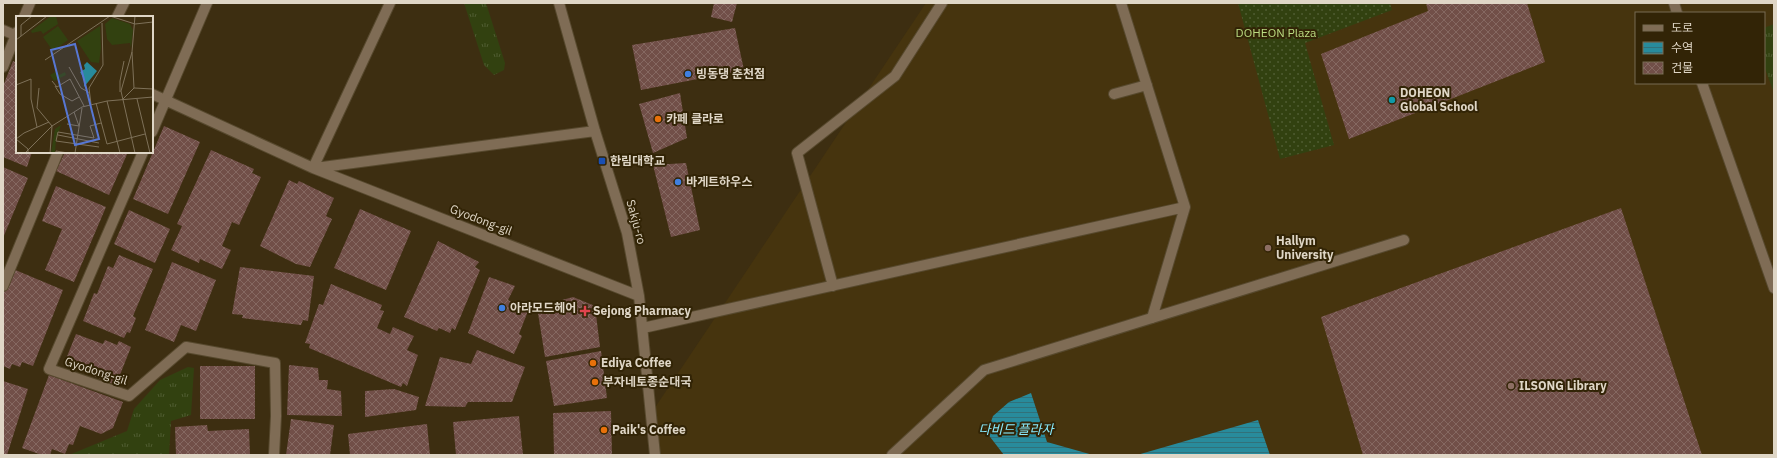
<svg xmlns="http://www.w3.org/2000/svg" width="1777" height="458" font-family="'IBM Plex Sans','Noto Sans KR',sans-serif">
  <style>
    .built { fill: #46340e; fill-rule: evenodd }
    .grass { fill: url(#grass-tufts) }
    .garden { fill: url(#garden-dots) }
    .water { fill: url(#water-rules) }
    .building { fill: url(#building-cross-hatch) }
    .lines { fill: none; stroke-linecap: round; stroke-linejoin: round }
    .minor-casing { stroke: #57492e; stroke-width: 12 }
    .minor { stroke: #7f6c55; stroke-width: 10 }
    .shop-dot { fill: #3f7fe0; stroke: #322406; stroke-width: 1.5 }
    .culture-dot { fill: #0f9aa8; stroke: #322406; stroke-width: 1.5 }
    .food-dot { fill: #e8710a; stroke: #322406; stroke-width: 1.5 }
    .transit-dot { fill: #1a4fb4; stroke: #322406; stroke-width: 1.5 }
    .education-dot { fill: #8d6e63; stroke: #322406; stroke-width: 1.5 }
    .health-dot { fill: #e0444e; stroke: #322406; stroke-width: 1.5 }
    .labels { text-anchor: middle; stroke-width: 4; stroke-linejoin: round; paint-order: stroke }
    .park-label { font-size: 12px; fill: #badb81; stroke: #322406 }
    .poi-label { font-size: 12px; font-weight: bold; fill: #dfd6c6; stroke: #322406; text-anchor: start }
    .street-label { font-size: 12px; fill: #dfd6c6; stroke: #322406 }
    .water-label { font-size: 13px; font-style: italic; fill: #88ebfe; stroke: #322406 }
    .inset-road { fill: none; stroke: #7e7159; stroke-width: 1 }
    .view { fill: #5777d3; fill-opacity: 0.15; stroke: #5777d3; stroke-width: 2 }
    .inset-edge { fill: none; stroke: #dfd6c6; stroke-width: 2 }
  </style>
  <defs>
    <pattern id="grass-tufts" width="24" height="20" patternUnits="userSpaceOnUse"><rect width="24" height="20" fill="#324110"/><path d="M3 7l-1-3M5 7V3M7 7l1-3M15 17l-1-3M17 17v-4M19 17l1-3" fill="none" stroke="#4f5c31"/></pattern>
    <pattern id="garden-dots" width="8" height="8" patternUnits="userSpaceOnUse"><rect width="8" height="8" fill="#324110"/><path d="M2 2h.1M6 6h.1" fill="none" stroke="#4f5c31" stroke-width="1.8" stroke-linecap="round"/></pattern>
    <pattern id="water-rules" width="6" height="5" patternUnits="userSpaceOnUse"><rect width="6" height="5" fill="#288b9c"/><path d="M0 2.5h6" fill="none" stroke="#31717a"/></pattern>
    <pattern id="building-cross-hatch" width="8" height="8" patternUnits="userSpaceOnUse"><rect width="8" height="8" fill="#714f48"/><path d="M0 0l8 8M0 8l8-8" fill="none" stroke="#856861"/></pattern>
  </defs>
  <rect width="100%" height="100%" fill="#3d2e11"/>
  <path class="built" d="M926 3H1774V455H651L652 412ZM1636 13H1764V83H1636Z"/>
  <path class="grass" d="M464 3H486L505 63 504 70 494 75 484 65Z
    M1774 24V93L1764 66V28Z
    M188 367 194 368 191 415 171 421 169 455H69L127 431 134 409 160 380Z"/>
  <path class="garden" d="M1238 3H1390L1392 10 1305 43 1334 145 1280 159Z"/>
  <path class="water" d="M1031 393 1047 442 1093 455H1004L987 433 993 416 1009 402Z
    M1258 420 1270 455H1137Z"/>
  <path class="building" d="M714 3H737L732 22 711 17Z
    M1426 3H1527L1545 62 1349 139 1321 54 1428 11Z
    M735 28 744 70 641 90 632 45Z
    M13 61 17 63V152H32L27 167 3 157V86Z
    M680 93 687 138 653 153 639 104Z
    M164 126 200 142 168 214 133 199Z
    M211 150 254 169 252 173 261 177 239 225 232 222 222 246 231 250 222 269 200 259 199 263 171 250 182 226 177 224Z
    M65 152H128L109 195 56 171Z
    M686 163 700 230 671 237 653 165Z
    M3 167 28 178 3 238Z
    M289 180 297 184 299 181 334 198 326 216 332 219 310 267 296 264 260 246Z
    M56 186 106 207 74 282 45 270 62 229 42 221Z
    M1621 208 1702 455H1363L1321 317Z
    M360 209 411 231 386 290 334 268Z
    M129 210 170 229 155 263 114 244Z
    M438 241 479 262 475 267 480 270 455 330 452 328 450 333 439 328 437 331 404 317Z
    M119 255 153 269 133 316 136 318 130 333 127 332 124 338 83 321 94 293 97 294 108 266 113 268Z
    M172 262 216 280 196 331 181 325 174 342 145 330Z
    M240 267 314 276 308 321 303 320 301 325 242 318 243 315 232 314Z
    M13 269 63 290 33 366 22 362 20 367 12 364 10 369 3 366V294Z
    M489 277 515 286 508 300 528 311 519 334 522 336 514 354 468 333Z
    M331 284 382 305 380 310 384 311 377 328 390 334 393 327 414 336 407 350 418 355 407 386 403 383 401 387 309 348 310 344 305 343 319 304 323 305Z
    M573 297 595 306 600 347 545 357 537 307Z
    M76 334 103 344 105 340 117 345 119 341 131 347 116 385 64 364Z
    M477 350 525 367 512 402H468L465 407 425 406 440 357 471 364Z
    M601 351 607 398 554 406 546 361Z
    M289 365 318 368 319 380H328L327 389 341 391 342 416 287 415Z
    M200 366H255V419H200Z
    M49 375 123 402 113 428 101 434 80 426 73 445 69 444 65 454 52 449 50 455H42L22 448Z
    M3 381 28 389 7 455H3Z
    M394 389 419 397 416 410 365 417V391Z
    M611 411 612 455H554L553 413Z
    M519 416 523 455H456L453 422Z
    M291 419 334 425 330 455H286Z
    M427 424 430 455H350L348 434Z
    M207 425 208 431 249 429 250 455H176L175 427Z"/>
  <g class="lines">
    <defs>
      <path id="minor" d="M559 3 595 131 627 233 639 296 655 455
        M1674 3 1677 13
        M24 17 30 3
        M117 17 124 3
        M3 30 17 36
        M3 67 17 32
        M1702 83 1774 288
        M152 94 313 168 639 296
        M1114 94 1147 85
        M152 132 207 3
        M143 152 49 369 129 396 186 347 275 363 276 416 274 455
        M313 168 390 3
        M315 168 595 131
        M3 286 58 152
        M833 286 797 153 895 76 942 3
        M1152 318 1185 207
        M643 328 1185 207 1121 3
        M892 455 984 370 1404 240"/>
    </defs>
    <use href="#minor" class="minor-casing"/>
    <use href="#minor" class="minor"/>
  </g>
  <g class="shop-dot">
    <circle cx="688" cy="74" r="4"/>
    <circle cx="678" cy="182" r="4"/>
    <circle cx="502" cy="308" r="4"/>
  </g>
  <circle class="culture-dot" cx="1392" cy="100" r="4"/>
  <g class="food-dot">
    <circle cx="658" cy="119" r="4"/>
    <circle cx="593" cy="363" r="4"/>
    <circle cx="595" cy="382" r="4"/>
    <circle cx="604" cy="430" r="4"/>
  </g>
  <rect class="transit-dot" x="598" y="157" width="8" height="8" rx="2"/>
  <g class="education-dot">
    <circle cx="1268" cy="248" r="4"/>
    <circle cx="1511" cy="386" r="4"/>
  </g>
  <path class="health-dot" d="M583 305h4v4h4v4h-4v4h-4v-4h-4v-4h4z"/>
  <g class="labels">
    <g class="park-label">
      <text x="1276" y="37">DOHEON Plaza</text>
    </g>
    <g class="poi-label">
      <text x="696" y="78">빙동댕 춘천점</text>
      <text x="1400" y="97">DOHEON<tspan x="1400" dy="14">Global School</tspan></text>
      <text x="666" y="123">카페 클라로</text>
      <text x="610" y="165">한림대학교</text>
      <text x="686" y="186">바게트하우스</text>
      <text x="1276" y="245">Hallym<tspan x="1276" dy="14">University</tspan></text>
      <text x="510" y="312">아라모드헤어</text>
      <text x="593" y="315">Sejong Pharmacy</text>
      <text x="601" y="367">Ediya Coffee</text>
      <text x="603" y="386">부자네토종순대국</text>
      <text x="1519" y="390">ILSONG Library</text>
      <text x="612" y="434">Paik's Coffee</text>
    </g>
    <g class="street-label">
      <text transform="translate(481 220) rotate(21)" y="4">Gyodong-gil</text>
      <text transform="translate(636 222) rotate(75)" y="4">Sakju-ro</text>
      <text transform="translate(96 371) rotate(18)" y="4">Gyodong-gil</text>
    </g>
    <g class="water-label">
      <text x="1016" y="434">다비드 플라자</text>
    </g>
  </g>
  <g transform="translate(16 16)">
    <rect width="137" height="137" fill="#3d2e11"/>
    <path d="M35 0H40L42 8 27 18 25 15 16 17 15 15ZM96 2 114 8 117 14 115 32 114 27 96 29 91 23 89 8ZM42 10 52 24 37 35 27 21ZM84 10 85 32 83 47 75 46 61 25ZM56 101 45 109 40 123 39 137H35L39 113Z" fill="#324110"/>
    <path d="M41 55 43 59 49 56 50 59 38 65 34 59Z" fill="#324110"/>
    <path d="M71 46 81 55 68 71V63L64 56 69 53 68 49Z" fill="#288b9c"/>
    <path class="inset-road" d="M94 0 119 8 137 6M119 0 116 36 105 75 119 137M5 20V9L16 0M0 24 31 0M116 36 118 72M29 44 94 0M53 51 65 72 74 77M36 65 41 71 54 63 68 90M0 69 15 63V83L21 111M39 70 44 78 56 85 63 81M23 72 21 92 36 110 34 137M104 76V65L108 45M121 83 134 137M106 84 118 72 137 73M91 85 104 137M80 87 91 128 129 118M75 88 73 72 87 49 86 7M58 96 63 110M51 108 63 110M42 119 83 127M0 123 8 117 33 106M0 123 12 133V137M83 131 40 125 42 116 78 122 74 110 85 107M9 137 36 110 66 91 91 85 137 81M40 137V135L52 137M59 137 66 92"/>
    <path class="view" d="M59 28 83 123 59 129 35 34Z"/>
    <rect width="137" height="137" class="inset-edge"/>
  </g>
  <rect width="1777" height="458" fill="none" stroke="#dfd6c6" stroke-width="8"/>
  <rect x="1635" y="12" width="130" height="72" fill="#322406" stroke="#776b53"/>
  <rect x="1643" y="25" width="20" height="6" fill="#7f6c55" stroke="#776b53"/>
  <text x="1671" y="32" font-size="12" fill="#dfd6c6">도로</text>
  <rect x="1643" y="42" width="20" height="12" fill="url(#water-rules)" stroke="#776b53"/>
  <text x="1671" y="52" font-size="12" fill="#dfd6c6">수역</text>
  <rect x="1643" y="62" width="20" height="12" fill="url(#building-cross-hatch)" stroke="#776b53"/>
  <text x="1671" y="72" font-size="12" fill="#dfd6c6">건물</text>
</svg>
